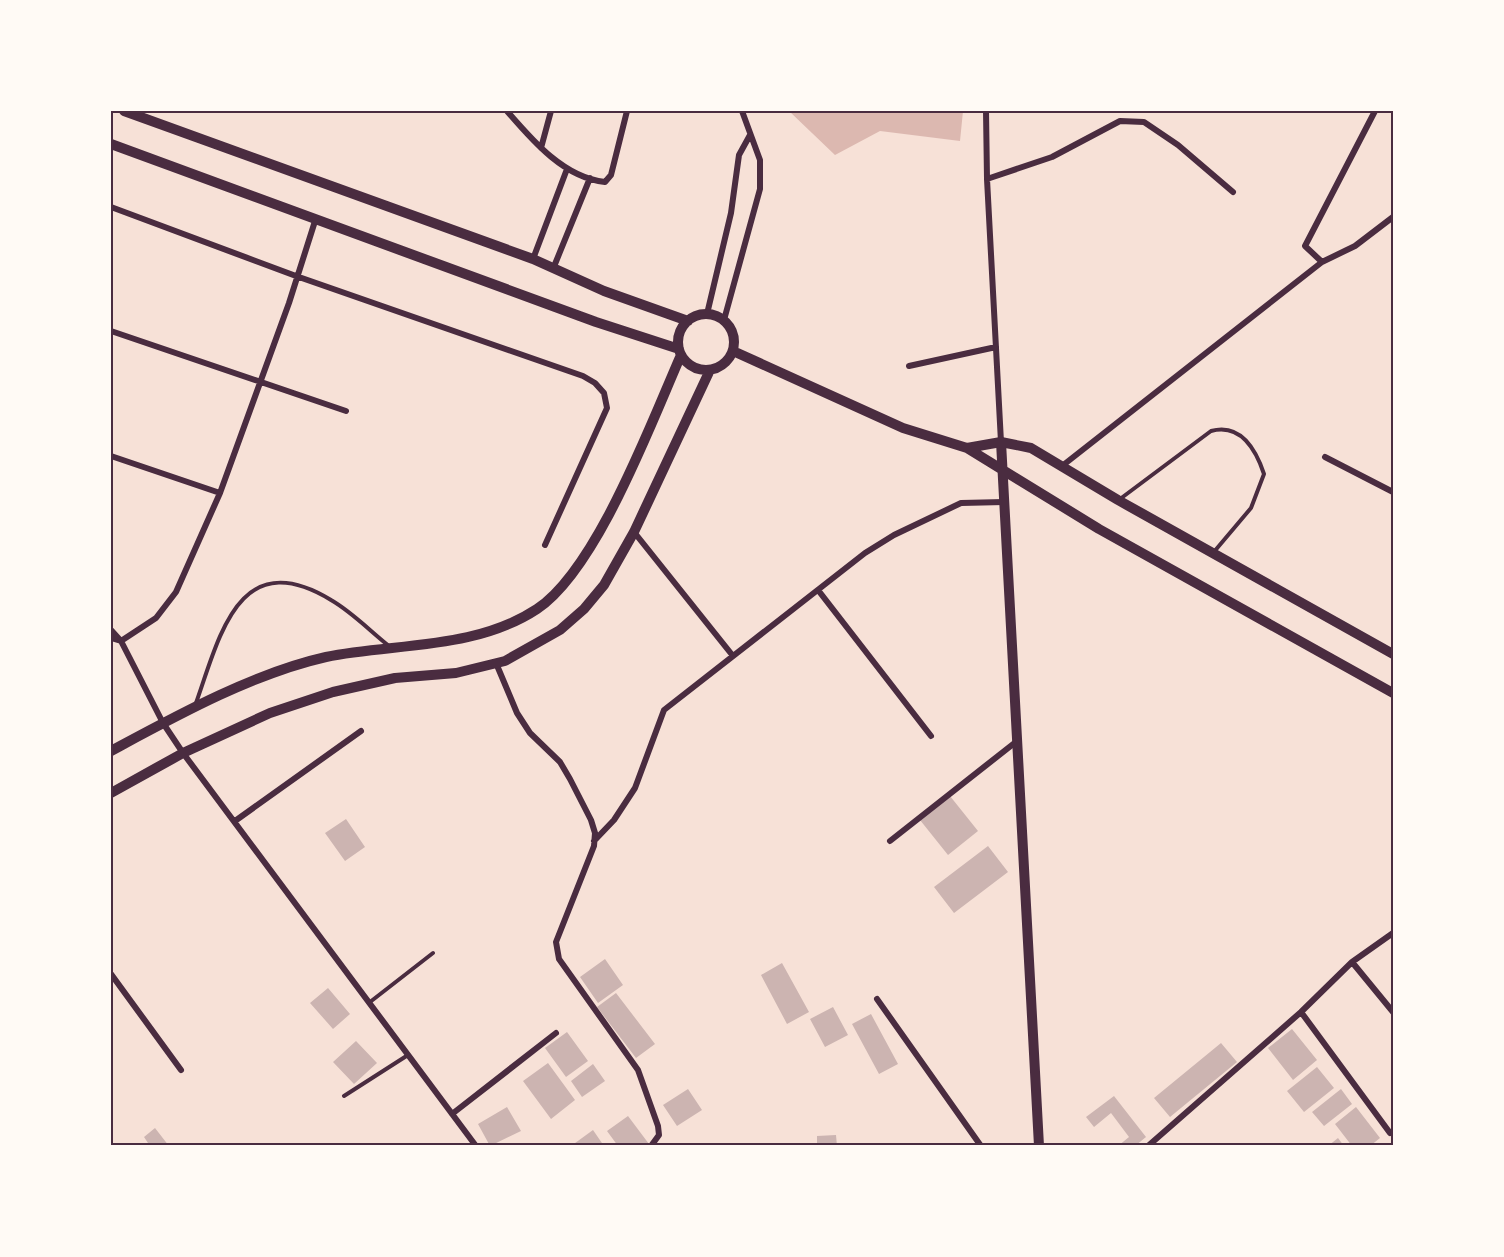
<svg xmlns="http://www.w3.org/2000/svg" width="1504" height="1257" font-family="'Varela Round',sans-serif">
  <style>
    .water { fill: #dcb8b0 }
    .building { fill: #ccb4b1 }
    .lines { fill: none; stroke-linecap: round; stroke-linejoin: round }
    .service { stroke: #4a2c40; stroke-width: 4 }
    .minor { stroke: #4a2c40; stroke-width: 6 }
    .tertiary { stroke: #4a2c40; stroke-width: 10 }
    .neatline { fill: none; stroke: #4a2c40; stroke-width: 2 }
  </style>
  <rect width="100%" height="100%" fill="#f7e1d7"/>
  <path class="water" d="M789 111H963L960 141 880 131 835 155Z"/>
  <path class="building" d="M950 796 978 831 948 855 920 820Z
    M346 819 365 847 345 861 325 833Z
    M988 846 1008 872 954 913 934 887Z
    M605 959 623 985 598 1003 580 977Z
    M782 963 809 1012 787 1024 761 975Z
    M328 988 350 1014 333 1029 310 1003Z
    M616 993 655 1044 636 1058 597 1007Z
    M833 1007 848 1035 825 1047 810 1019Z
    M871 1014 898 1064 879 1074 852 1024Z
    M1292 1029 1317 1060 1293 1080 1268 1048Z
    M567 1032 588 1061 566 1077 545 1048Z
    M356 1041 377 1063 354 1084 333 1062Z
    M1221 1043 1237 1062 1170 1117 1154 1098Z
    M548 1063 575 1100 551 1119 523 1081Z
    M593 1064 605 1081 582 1097 571 1081Z
    M1317 1067 1334 1088 1304 1112 1287 1091Z
    M688 1089 702 1110 677 1126 663 1105Z
    M1341 1089 1352 1104 1324 1126 1312 1112Z
    M1114 1096 1146 1137 1135 1146H1118L1129 1137 1111 1113 1094 1127 1086 1117Z
    M507 1107 521 1131 490 1146 478 1124Z
    M1356 1107 1380 1138 1370 1146H1352L1335 1124Z
    M628 1116 649 1144 646 1146H618L607 1131Z
    M155 1128 169 1146H150L144 1137Z
    M593 1130 604 1146H571Z
    M836 1135 837 1146H817V1136Z
    M1338 1138 1344 1146H1328Z"/>
  <g class="lines">
    <path class="service" d="M1120 499 1211 431C1241 423 1256 450 1264 474L1251 508 1213 553
      M196 703C220 635 239 544 331 600 352 612 370 631 389 646
      M370 1002 433 953
      M344 1096 408 1055"/>
    <path class="minor" d="M507 111C532 140 564 178 605 182L611 175 627 111
      M986 111 987 179 1001 442
      M541 148 551 111
      M987 179 1052 157 1120 121 1144 122 1178 145 1233 192
      M111 207 296 276 583 376 595 383 604 393 607 408 545 545
      M533 259 567 169
      M1322 262 1305 246 1375 111
      M553 269 590 178
      M707 314 731 213 739 155 750 135
      M724 320 760 189V160L742 111
      M111 331 346 411
      M909 366 996 347
      M111 456 220 493
      M1325 457 1393 492
      M1062 466 1322 262 1355 246 1393 217
      M634 532 733 656
      M818 590 931 736
      M111 630 121 641 163 723 183 753 476 1146
      M111 638 121 641 156 618 176 592 220 493 289 303 316 218
      M496 663 517 713 530 733 560 762 570 779 591 820 595 833 594 846 556 942 559 959 638 1070 658 1126 659 1135 651 1146
      M235 821 361 731
      M594 841 614 820 635 788 664 710 865 553 894 535 961 503 1004 502
      M890 841 1017 741
      M1352 962 1393 1012
      M111 974 181 1070
      M877 999 981 1146
      M1301 1012 1390 1133
      M452 1114 556 1033
      M1148 1146 1301 1012 1352 962 1393 933"/>
    <path class="tertiary" d="M124 111 533 259 604 291 688 321
      M111 144 596 322 679 349
      M678 342a28 28 0 1 1 56 0a28 28 0 1 1-56 0Z
      M733 351 903 428 967 448 1099 529 1393 693
      M1001 442 1039 1146
      M967 448 1001 442 1031 448 1118 500 1393 654
      M111 751C176 716 254 673 326 657 396 643 475 650 537 609 597 569 651 423 681 355
      M111 793 183 753 270 713 333 692 395 678 456 673 505 661 560 630 584 609 604 585 634 532 710 370"/>
  </g>
  <rect width="1504" height="1257" fill="none" stroke="#fffaf5" stroke-width="225"/>
  <rect x="112" y="112" width="1280" height="1032" class="neatline"/>
</svg>
